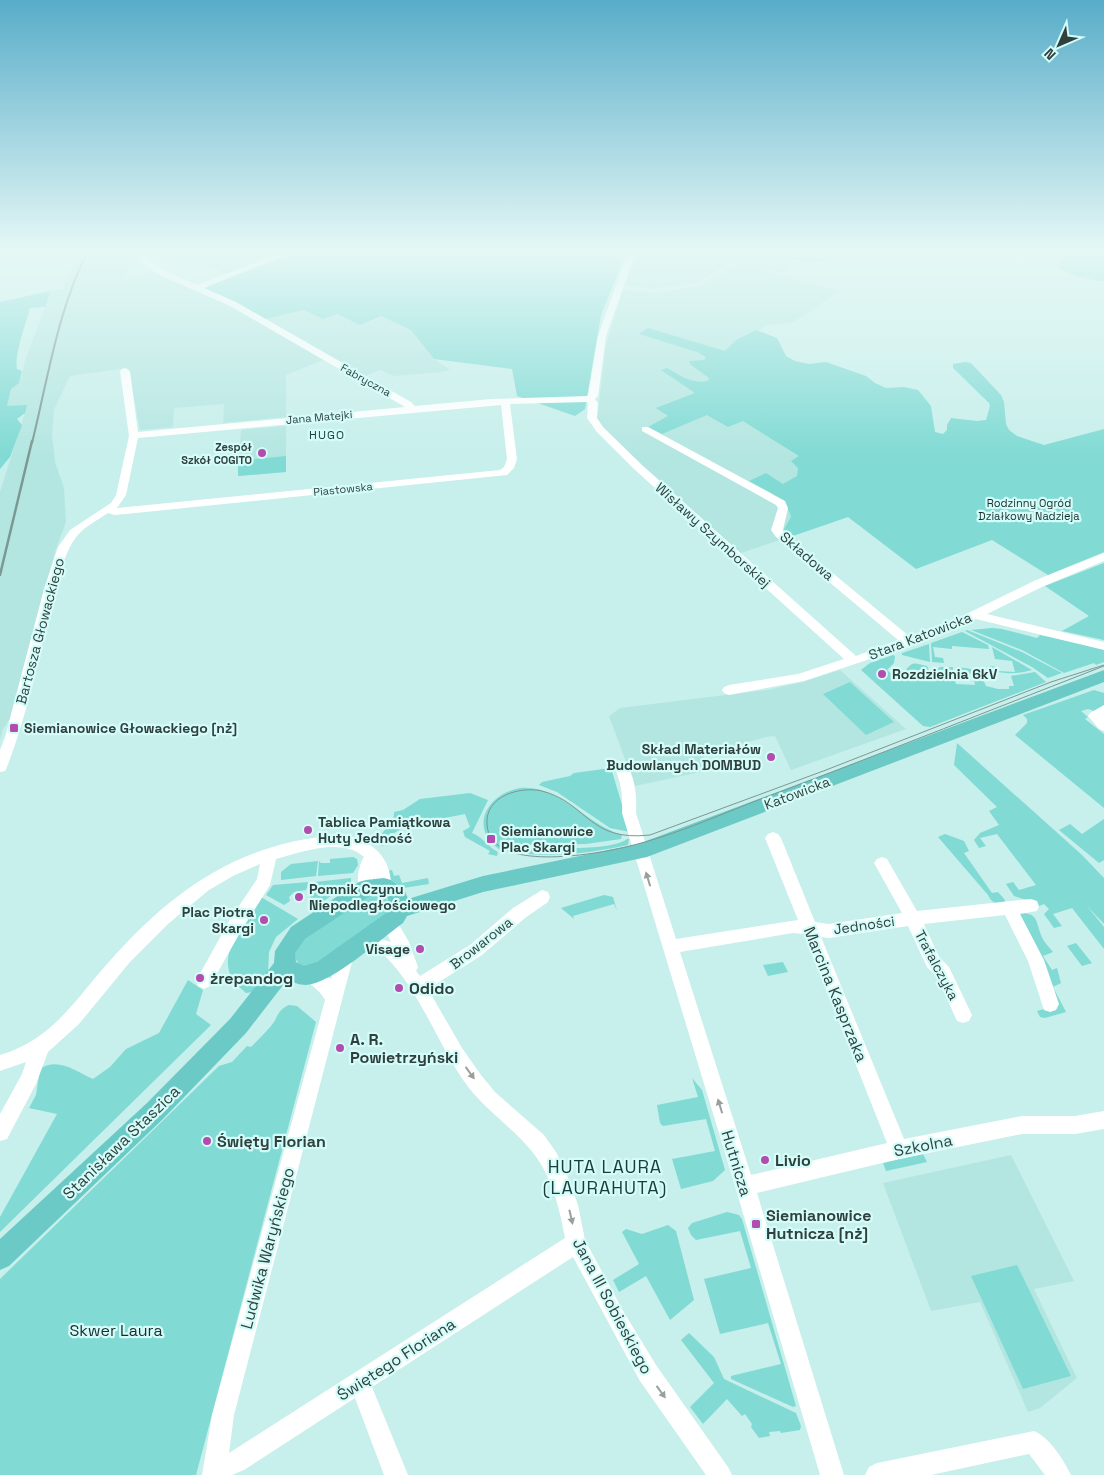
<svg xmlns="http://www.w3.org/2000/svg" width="1104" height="1475" font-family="'Space Grotesk',sans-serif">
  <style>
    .built { fill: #b4e6e1 }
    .green { fill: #81dad4 }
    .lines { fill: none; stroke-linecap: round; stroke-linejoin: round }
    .minor { fill: #fff; fill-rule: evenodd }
    .major { fill: #6bcac6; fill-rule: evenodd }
    .tram { stroke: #7c9895; stroke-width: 1 }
    .rail-far1 { stroke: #7c9895; stroke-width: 2 }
    .rail { stroke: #7c9895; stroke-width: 2.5 }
    .oneway { fill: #98a09e }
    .poi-dot { fill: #b24caf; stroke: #d4fcf9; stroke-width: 2 }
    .labels { text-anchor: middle; stroke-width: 4.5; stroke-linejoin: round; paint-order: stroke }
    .far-street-label { font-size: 11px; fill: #30403e; stroke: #d4fcf9 }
    .far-poi-label { font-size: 11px; font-weight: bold; fill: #30403e; stroke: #d4fcf9; text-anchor: end }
    .far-park-label { font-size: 11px; fill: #192d2c; stroke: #d4fcf9 }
    .far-neighbourhood-label { font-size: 12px; letter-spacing: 1px; fill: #1b3e3c; stroke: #d4fcf9 }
    .street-label { font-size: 14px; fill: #30403e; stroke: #d4fcf9 }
    .poi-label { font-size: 14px; font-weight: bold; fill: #30403e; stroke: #d4fcf9; text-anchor: start }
    .near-poi-label { font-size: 16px; font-weight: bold; fill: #30403e; stroke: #d4fcf9; text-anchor: start }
    .near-street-label { font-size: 16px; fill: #30403e; stroke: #d4fcf9 }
    .near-park-label { font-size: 16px; fill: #192d2c; stroke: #d4fcf9 }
    .near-neighbourhood-label { font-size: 18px; letter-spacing: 1px; fill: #1b3e3c; stroke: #d4fcf9 }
  </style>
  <rect width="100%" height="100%" fill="#c7efeb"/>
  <path class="built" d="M81 249H135L124 280 159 269 225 302 323 360 286 375V417L223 423 224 404 174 408 173 427 140 430 128 368 70 376 54 409 52 434 55 462 64 488 66 522 55 552 11 717 3 729 0 740V492L27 406H7L11 389 21 379 25 361 51 291 62 289Z
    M176 249H297L229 275 196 261 180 266 176 264Z
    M638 249H790L786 272 755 269 840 291 794 322 766 325 732 353 798 453 848 517 735 555 591 425 597 419 606 345 623 290 656 293 700 286 738 263 732 261 699 282 691 284 653 289 625 285Z
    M304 310 323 319 337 314 360 325 381 316 411 330 434 359 450 370 443 372 394 376 380 370 365 376 265 319Z
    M286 426V472L238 476 241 430Z
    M840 670 906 729 791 770 775 736 766 737 704 755 705 771 635 786 609 716 620 708 767 690 803 682Z
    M1011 1155 1074 1281 1034 1289 1077 1378 1040 1408 1028 1412 980 1302 931 1311 883 1183Z"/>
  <path class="green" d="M303 249H628L601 315 585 409 575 416 517 396 512 369 434 359 411 330 381 316 360 325 337 314 323 319 304 310 265 319 223 296 203 288Z
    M790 249H849L814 263 788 259Z
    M1035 249H1104V281C1088 280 1072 276 1058 267L1060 261Z
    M51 291 45 307 30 308C26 323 14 355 17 369L22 371 19 383 11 389 7 406 27 405 25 413 17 419 22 425 10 457 0 469V302Z
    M648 328 725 351 736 340 756 330 777 338 786 356 795 361 809 364 826 362 866 376 875 383 886 388 904 387 918 390 931 406 935 432 943 434 947 430V425L951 418 977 421 986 420 990 406 989 403 953 368V364L965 362 971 363 1001 395 1004 402 1006 424 1009 430 1017 436 1044 445 1104 429V552L1048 575 992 540 916 569 848 517 787 538 784 529 791 517C786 497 766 491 749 481L766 473 783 484 797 476 798 468 791 461 799 456 743 421 728 427 707 415 662 434 648 427 668 416 656 408 695 393 661 370 667 368C681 376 692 384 708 381L709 378 691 365 689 361 704 360 706 357 697 352 639 334Z
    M286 456V472L238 476V461Z
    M1104 563V640L1062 631 1089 616 1045 586Z
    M992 628 1002 629 1037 638 1040 635 1104 649V662L1096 665 1094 663 1064 673 1022 650 971 630Z
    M967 630 1022 652 1062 673 1048 678 1032 667 965 631Z
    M962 632 988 645 989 649 952 646V649L933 647 935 657 943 658 944 663 932 662 931 643Z
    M929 644 930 662 902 655V653Z
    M992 647 1032 670C1017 674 1004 675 989 669L990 666 997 667 998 671 1015 672 1012 661 995 659Z
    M893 655 895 656 894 663 887 670 893 675 901 674C915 663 907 661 927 666L929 670 934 672 940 667H953V670H959L960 673H953L956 684 975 685 973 674 963 673 961 669 955 667C974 669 978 668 986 686L998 689H1009V686H1014L1011 676 1035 672 1046 682 930 727 923 726 861 670 870 663Z
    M850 682 894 722 866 735 823 694Z
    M1094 690 1104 693V706L1094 711 1088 709 1081 711 1088 717 1085 719 1104 734V808L1015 735 1027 723V719L1023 715Z
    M957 743 1082 855 1104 878V924L1087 906 1104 927V949L1072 908 1053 914 1062 926 1054 928 1044 914 1049 909 1044 904 1037 907 1033 902 1014 896 1006 884 1013 882 1019 890 1036 885 997 834 980 838 986 846 979 848 974 840 980 833 999 825 989 811 997 807 954 765Z
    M611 768 630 832 610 828 557 792 539 785 542 782 570 776 574 773Z
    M520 788C561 785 585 824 622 835L621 839 586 844 507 845 500 850C468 828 487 794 520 788Z
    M470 793 488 800 472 833C483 837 488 847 498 852L497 856 488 854 490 851 465 837 463 831 470 827 465 814 424 822 422 819 412 824 410 819 400 821 401 829 394 833H390L384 843 387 844 381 846 380 836C385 828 395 823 394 812L403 810 420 799Z
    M1104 819V860L1099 863 1059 830 1070 824 1082 834Z
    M945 834 964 841 969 851 964 853 992 893 998 892 1005 900 1004 903C995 904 992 903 988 895L938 837Z
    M627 839H629L628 845C596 852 538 861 507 849 534 845 606 854 627 839Z
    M353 857 357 859 358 865 353 873 318 876 319 861 321 863H330V859Z
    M318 861 316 876 281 880V872L291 864Z
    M392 870 394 876 399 875 402 883 428 878 429 884 403 888 390 879 387 871Z
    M351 878V882L315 907 309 901 315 882Z
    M309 882 306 890 294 892 289 897 290 901 284 905 266 895 273 885Z
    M376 894 382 895 390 902 388 915 321 965 304 968C294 961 292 954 299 943L366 896Z
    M604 895 613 897 617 911 614 904 573 916 574 919 561 908Z
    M261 897 298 919 276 937 269 952 268 973 253 992 246 993C242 989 235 984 232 979 217 951 247 919 261 897Z
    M1021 913C1038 913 1036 922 1041 935 1043 941 1049 947 1053 952L1043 956 1052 970 1057 968 1061 983 1053 987 1066 1012 1045 1018 1040 1017 1037 1011 1055 1006 1017 919Z
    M1076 943 1092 963 1082 966 1067 946Z
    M783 962 788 972 768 976 763 965Z
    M188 980 203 990 196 1014 211 1025 0 1232V1217L57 1114 29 1108 36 1095 40 1069C58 1057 75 1071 93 1079L110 1067 126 1049 159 1033Z
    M289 1005 297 1006 316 1022 196 1475H0V1279L219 1066 232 1062 247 1046 251 1047C258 1040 265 1033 271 1026 278 1018 277 1010 289 1005Z
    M692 1078 702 1090 725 1170 713 1181 681 1189 672 1159 715 1151 706 1119 663 1126 660 1123 657 1105 698 1097Z
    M923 1154 927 1162 886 1171 883 1163Z
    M727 1212 739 1215 742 1219 796 1406 793 1407 731 1379V1376L781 1364 768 1323 720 1334 704 1279 751 1268 740 1231 696 1240 691 1235 688 1228 692 1223Z
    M668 1225 676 1231 694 1300 670 1320 646 1276 619 1292 613 1280 639 1264 622 1232 626 1229 642 1234Z
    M1017 1265 1071 1376 1023 1389 971 1276Z
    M689 1333 714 1357 724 1379 796 1413 801 1426 800 1430 781 1433 780 1431 769 1432 770 1436 759 1438 751 1427 752 1424 745 1414 742 1416 727 1399 703 1424 690 1407 714 1383 681 1340Z"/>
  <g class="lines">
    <path class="minor" d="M0 249H13L0 253Z
      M142 249H150L148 259 161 269 197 285 290 249H301L204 288 236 302 411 402 415 406 491 399 587 396 588 395 598 336 629 249H637L606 336 598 396 595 399 598 403 597 418 603 427 642 465 856 656 898 640 776 537 771 530 778 508 776 505 642 431V427H648L785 501 788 508 783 530 784 533 909 636 954 620 1036 580 1104 553V561L1044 586 987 614 1104 642V650L976 619 912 645 804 681 729 695 724 693 722 690 724 687 729 685 798 674 844 659 634 469 596 431 587 418 588 404 587 402 510 404 517 459 514 468 507 475 126 514 114 515 108 513C98 520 85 526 77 536 62 555 55 591 49 615 37 666 26 718 7 767L5 771 0 772V750L5 737 44 589 58 547 70 530 111 503 116 495 129 436 120 371 122 369 125 368 130 371 138 432 405 407 230 306 155 273 140 260ZM501 405 507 459 504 467 500 470 117 508 126 495 138 438Z
      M1104 705V731L1099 729 1088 716 1090 713Z
      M621 761 626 762C635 779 637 794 636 813L676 939 798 920 765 838 768 834 773 832 778 834 781 838 815 922 829 924 902 913 874 863 877 859 882 857 887 859 917 911 1031 899 1037 901 1039 906 1037 911 1020 914 1044 960 1059 1004 1056 1010 1050 1012 1044 1010 1028 961 1005 915 924 924 939 957 949 967 972 1015 969 1021 963 1023 957 1021 937 977 927 967 908 926 829 938 821 937 904 1139 1022 1116H1075L1104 1111V1129L1075 1134H1022L899 1159 757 1193 844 1475H820L735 1186 622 813C623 796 621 782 614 766L616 762ZM793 933 804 934 887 1143 751 1175 680 952Z
      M341 835C364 837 386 851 390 875 391 881 392 885 390 891L384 892 378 891 374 876V888L372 893 366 895 360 893C356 883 358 866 364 857 342 837 302 852 276 859L270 885 241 931 210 986 204 989 198 986 196 981 229 921 257 879 260 864 233 876 209 890 168 924 130 962 79 1024 48 1052 36 1084 7 1139 0 1141V1114L22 1074 26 1062 0 1071V1055C53 1039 73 1002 108 963 172 890 241 841 341 835Z
      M542 890 548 892 550 897 548 902 525 918 482 955 428 989 462 1048 481 1075 495 1092 544 1135 556 1152 566 1172 578 1205 585 1240 622 1309 656 1365 728 1467 732 1475H706L640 1381 573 1257 372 1387 408 1475H384L355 1398 244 1470 232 1475H202L212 1415 325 1000C319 988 308 985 304 975L306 970 312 968 331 979 340 949 346 947 352 949 354 954 234 1415 229 1453 565 1238C560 1213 555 1188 542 1166 524 1135 491 1116 469 1088 438 1047 422 993 385 956 378 949 367 949 357 946L355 941 357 936 367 935 391 942 381 923 383 918 389 916 395 918 409 942 418 967 416 971 420 976 470 945 513 908Z
      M1034 1431C1049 1437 1064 1460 1071 1475H1045L1029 1454 931 1475H865L869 1467 877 1463Z"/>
    <path class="major" d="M1104 670V682L647 857 483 892 407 916 403 923C381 939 331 984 306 985 299 985 293 982 287 980L246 1033 163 1119 9 1266 0 1270V1239L147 1103 230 1019 274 963 275 951 291 927 359 882 366 880 384 878 391 880 404 889 408 899 483 876 638 844ZM380 894 388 899 389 911 317 962 304 966 296 962 295 953 305 939 371 895Z"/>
    <path class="tram" d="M1104 665 1051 682 826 770 650 835C588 842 588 803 542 791 520 786 485 796 487 824 489 874 596 854 626 847 678 835 727 811 777 793 851 765 925 736 999 707 1034 693 1069 680 1104 666"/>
    <path class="rail-far1" d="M32 443C48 378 58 308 89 249"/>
    <path class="rail" d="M0 575 32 441"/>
  </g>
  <defs><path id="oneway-solid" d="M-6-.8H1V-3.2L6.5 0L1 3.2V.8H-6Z" transform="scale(1.25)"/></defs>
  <g class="oneway">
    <use href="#oneway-solid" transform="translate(648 879) rotate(-107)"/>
    <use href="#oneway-solid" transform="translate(470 1073) rotate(54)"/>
    <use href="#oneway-solid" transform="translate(720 1106) rotate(-107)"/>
    <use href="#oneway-solid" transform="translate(571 1217) rotate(77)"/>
    <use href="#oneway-solid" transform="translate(661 1392) rotate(54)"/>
  </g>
  <linearGradient id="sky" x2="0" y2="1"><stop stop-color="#58adc9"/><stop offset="0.55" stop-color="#e6f8f6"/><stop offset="1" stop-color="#e6f8f6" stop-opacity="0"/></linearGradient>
  <rect width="1104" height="456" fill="url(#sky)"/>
  <g class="poi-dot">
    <circle cx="262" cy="453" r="5"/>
    <circle cx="882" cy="674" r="5"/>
    <rect x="9" y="723" width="10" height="10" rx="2.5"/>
    <circle cx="771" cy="757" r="5"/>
    <circle cx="308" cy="830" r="5"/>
    <rect x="486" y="834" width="10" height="10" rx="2.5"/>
    <circle cx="299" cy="897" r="5"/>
    <circle cx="264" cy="920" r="5"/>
    <circle cx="420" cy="949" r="5"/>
    <circle cx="200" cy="978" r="5"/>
    <circle cx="399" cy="988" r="5"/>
    <circle cx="340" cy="1048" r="5"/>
    <circle cx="207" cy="1141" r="5"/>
    <circle cx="765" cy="1160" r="5"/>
    <rect x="751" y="1219" width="10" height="10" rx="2.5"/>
  </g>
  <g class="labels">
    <g class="far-street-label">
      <text transform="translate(366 380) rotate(29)" y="4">Fabryczna</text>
      <text transform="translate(319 417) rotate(-5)" y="4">Jana Matejki</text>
      <text transform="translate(343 489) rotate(-6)" y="4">Piastowska</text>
    </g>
    <g class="far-poi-label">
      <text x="252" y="451">Zespół<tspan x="252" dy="13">Szkół COGITO</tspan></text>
    </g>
    <g class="far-park-label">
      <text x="1029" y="507">Rodzinny Ogród<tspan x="1029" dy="13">Działkowy Nadzieja</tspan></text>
    </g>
    <g class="far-neighbourhood-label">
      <text x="327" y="439">HUGO</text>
    </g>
    <g class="street-label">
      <text transform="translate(713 535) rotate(42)" y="5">Wisławy Szymborskiej</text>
      <text transform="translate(807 556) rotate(41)" y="5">Składowa</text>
      <text transform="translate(40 631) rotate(-75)" y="5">Bartosza Głowackiego</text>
      <text transform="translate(920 636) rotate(-21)" y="5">Stara Katowicka</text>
      <text transform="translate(797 793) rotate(-21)" y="5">Katowicka</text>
      <text transform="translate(864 925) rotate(-8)" y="5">Jedności</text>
      <text transform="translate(481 943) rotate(-38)" y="5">Browarowa</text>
      <text transform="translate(937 965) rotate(62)" y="5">Trafalczyka</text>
    </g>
    <g class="poi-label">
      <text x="892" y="679">Rozdzielnia 6kV</text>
      <text x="24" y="733">Siemianowice Głowackiego [nż]</text>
      <text x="761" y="754" text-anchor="end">Skład Materiałów<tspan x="761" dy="16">Budowlanych DOMBUD</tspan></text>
      <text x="318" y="827">Tablica Pamiątkowa<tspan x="318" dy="16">Huty Jedność</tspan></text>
      <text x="501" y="836">Siemianowice<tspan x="501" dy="16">Plac Skargi</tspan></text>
      <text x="309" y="894">Pomnik Czynu<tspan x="309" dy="16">Niepodległościowego</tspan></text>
      <text x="254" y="917" text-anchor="end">Plac Piotra<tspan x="254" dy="16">Skargi</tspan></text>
      <text x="410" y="954" text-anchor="end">Visage</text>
    </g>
    <g class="near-poi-label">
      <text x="210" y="984">żrepandog</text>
      <text x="409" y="994">Odido</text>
      <text x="350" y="1045">A. R.<tspan x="350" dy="18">Powietrzyński</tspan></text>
      <text x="217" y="1147">Święty Florian</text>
      <text x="775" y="1166">Livio</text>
      <text x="766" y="1221">Siemianowice<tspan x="766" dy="18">Hutnicza [nż]</tspan></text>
    </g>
    <g class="near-street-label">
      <text transform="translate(836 994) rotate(68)" y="6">Marcina Kasprzaka</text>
      <text transform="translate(121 1142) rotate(-44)" y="6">Stanisława Staszica</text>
      <text transform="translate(923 1145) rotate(-11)" y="6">Szkolna</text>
      <text transform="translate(737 1163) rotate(73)" y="6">Hutnicza</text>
      <text transform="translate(267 1248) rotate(-75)" y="6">Ludwika Waryńskiego</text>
      <text transform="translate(613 1306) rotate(62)" y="6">Jana III Sobieskiego</text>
      <text transform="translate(396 1359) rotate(-33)" y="6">Świętego Floriana</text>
    </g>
    <g class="near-park-label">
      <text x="116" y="1336">Skwer Laura</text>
    </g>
    <g class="near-neighbourhood-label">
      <text x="605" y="1173">HUTA LAURA<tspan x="605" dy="21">(LAURAHUTA)</tspan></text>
    </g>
  </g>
  <g transform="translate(1059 45) rotate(225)" stroke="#d4fcf9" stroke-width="4" paint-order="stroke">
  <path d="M0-4L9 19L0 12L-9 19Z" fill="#30403e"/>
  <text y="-8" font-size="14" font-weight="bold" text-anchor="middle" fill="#30403e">N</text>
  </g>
</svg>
